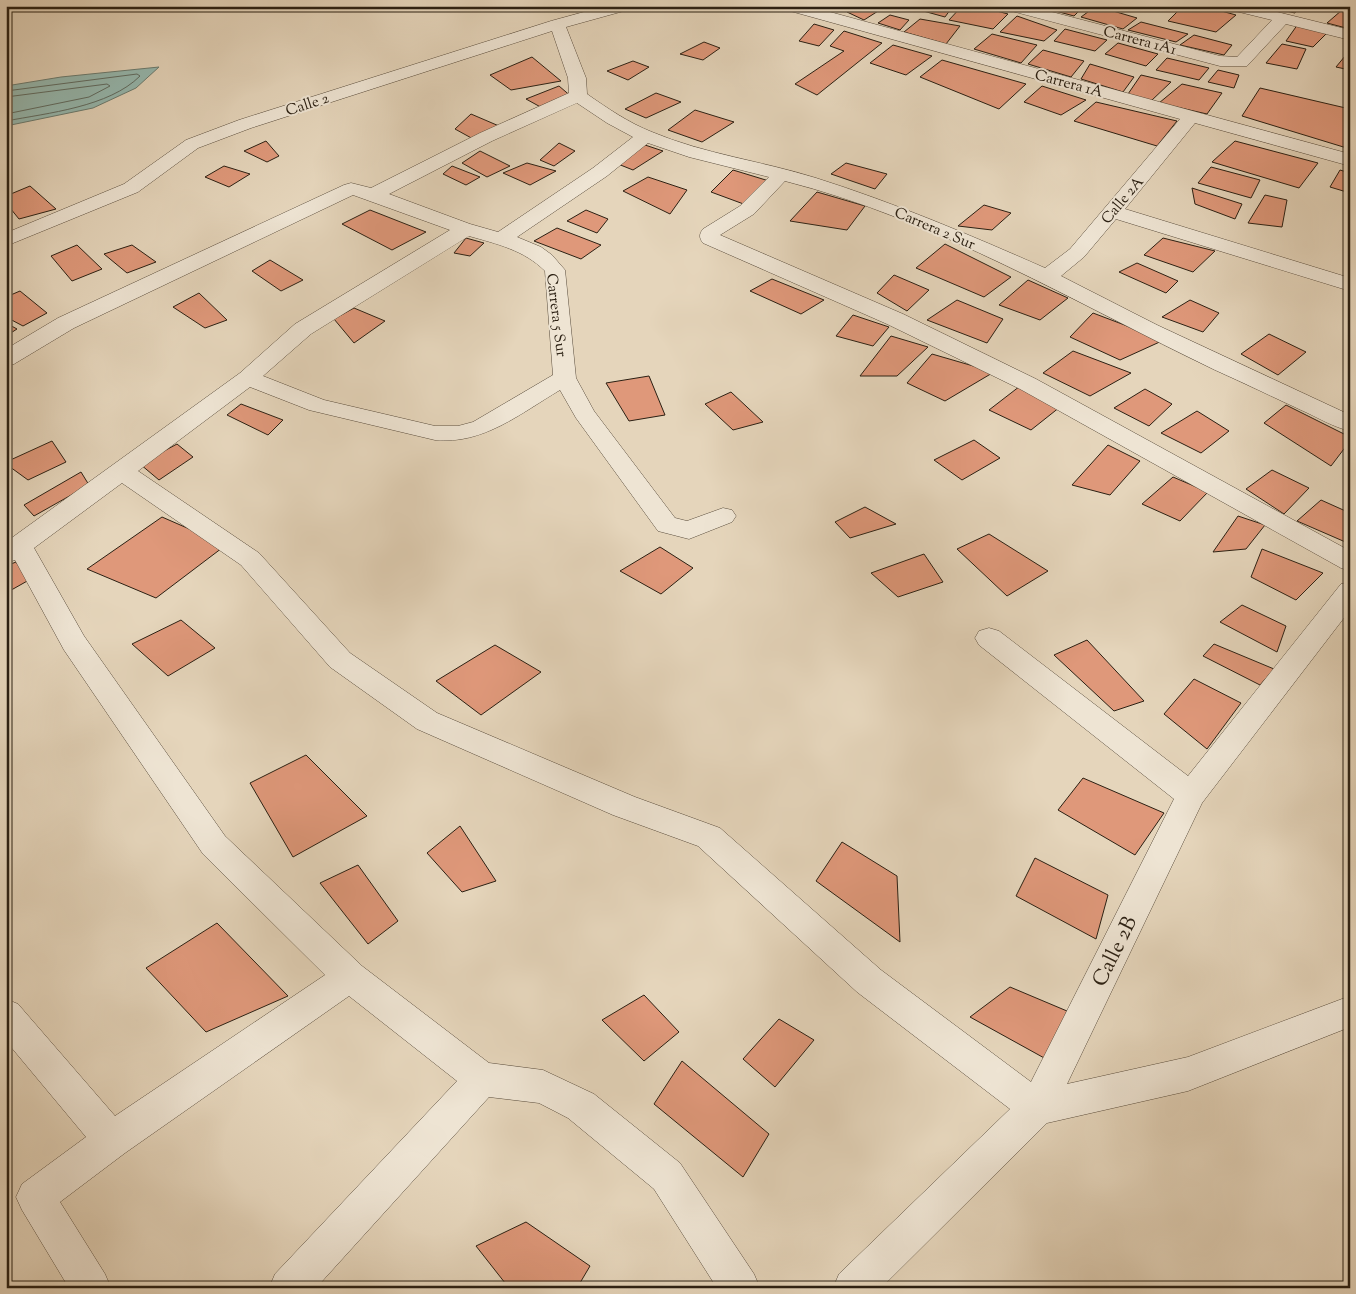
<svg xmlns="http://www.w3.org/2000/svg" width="1356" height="1294" font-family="'Sorts Mill Goudy',serif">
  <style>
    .water { fill: #96b9b0; stroke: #6b7c71 }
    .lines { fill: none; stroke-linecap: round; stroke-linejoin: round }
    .shore { stroke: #606c62; stroke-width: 1 }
    .building { fill: #df987a; stroke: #2b2013 }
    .street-casing { stroke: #5a4d3d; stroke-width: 1 }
    .street { fill: #eee4d3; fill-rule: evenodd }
    .labels { text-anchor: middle; stroke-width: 4; stroke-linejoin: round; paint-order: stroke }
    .far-street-label { font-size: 15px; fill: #2b2013; stroke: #eee4d3 }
    .near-street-label { font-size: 21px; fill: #2b2013; stroke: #eee4d3 }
  </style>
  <rect width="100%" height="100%" fill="#e5d5bb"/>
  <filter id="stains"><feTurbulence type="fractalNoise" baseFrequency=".004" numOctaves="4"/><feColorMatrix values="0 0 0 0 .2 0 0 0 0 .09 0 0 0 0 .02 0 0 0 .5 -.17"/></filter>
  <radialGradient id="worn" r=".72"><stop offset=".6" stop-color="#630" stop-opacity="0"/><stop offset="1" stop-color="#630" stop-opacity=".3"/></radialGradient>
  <path class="water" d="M159 67 136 88 93 108 6 126V86L61 77Z"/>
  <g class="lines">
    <path class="shore" d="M6 91 137 74 140 76C109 107 48 113 6 121
      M6 97 107 84 110 86 89 97 6 114"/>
  </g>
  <path class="building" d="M873 6H886L864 20 847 12Z
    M905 6H953L945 17Z
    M962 6H978L1008 14 993 29 949 20Z
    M1037 6H1084L1074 16Z
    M1096 6 1137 18 1123 29 1081 17Z
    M1183 6H1203L1236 15 1216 32 1168 21Z
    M1264 6H1299L1295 13Z
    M1342 10 1350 11V24L1346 28 1327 23Z
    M890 15 909 20 900 30 878 23Z
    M1017 16 1057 30 1044 41 1000 32Z
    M920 19 960 26 946 44 904 32Z
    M1141 22 1188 34 1176 42 1128 30Z
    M814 24 834 30 819 46 799 41Z
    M1298 24 1328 32 1313 47 1286 41Z
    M1065 29 1107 40 1095 51 1054 41Z
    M844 31 882 43 817 95 795 84 844 51 830 46Z
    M992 34 1037 45 1021 63 974 49Z
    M1194 35 1232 45 1224 55 1180 45Z
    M704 42 720 48 703 60 680 54Z
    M1118 43 1158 54 1146 66 1105 54Z
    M1282 44 1306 49 1297 69 1266 63Z
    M893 45 932 56 906 75 870 63Z
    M1043 50 1084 61 1071 77 1028 64Z
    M1350 50V70L1336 67Z
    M532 57 561 81 511 90 490 75Z
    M1167 58 1209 68 1199 80 1156 70Z
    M942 60 1026 84 999 109 920 77Z
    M633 61 649 67 628 80 607 71Z
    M1090 64 1134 77 1123 92 1081 79Z
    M1218 70 1239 75 1234 88 1208 82Z
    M1141 75 1171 82 1151 101 1128 94Z
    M1182 84 1222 93 1207 114 1159 103Z
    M559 86 573 98 546 110 526 99Z
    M1042 86 1086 100 1061 115 1024 102Z
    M1260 88 1350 109V149L1242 116Z
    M656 93 681 102 646 118 625 109Z
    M1096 102 1177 121 1157 146 1074 121Z
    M695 110 734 122 702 142 668 130Z
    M471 114 499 126 475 140 455 129Z
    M266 141 279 156 267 162 244 151Z
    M1235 141 1318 163 1299 188 1212 162Z
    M559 143 575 151 554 166 540 160Z
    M639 143 663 151 633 170 618 164Z
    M480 151 510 166 487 177 462 163Z
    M527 163 556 171 530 185 503 173Z
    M846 163 887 174 875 189 831 174Z
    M224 166 250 174 229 187 205 177Z
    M452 166 480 177 466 185 443 174Z
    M1211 167 1260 180 1251 198 1198 183Z
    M733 170 769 181 749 206 711 192Z
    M1340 170 1350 173V193L1330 187Z
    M648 177 687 190 670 214 623 191Z
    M30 186 56 209 19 219 6 203V196Z
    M1192 188 1242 204 1235 219 1195 204Z
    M817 192 865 206 847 230 790 221Z
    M1265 195 1287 200 1282 227 1248 223Z
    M984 205 1011 213 992 230 958 226Z
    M370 210 426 232 392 250 342 224Z
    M586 210 608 219 597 233 567 221Z
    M557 228 601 245 581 259 534 241Z
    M466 238 484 243 470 256 454 253Z
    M1163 238 1215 251 1193 272 1144 255Z
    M945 244 1011 277 984 297 916 268Z
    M77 245 102 269 72 281 51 256Z
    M132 245 156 262 127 273 104 254Z
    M270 260 303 280 281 291 252 271Z
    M1137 263 1178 281 1166 293 1119 272Z
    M894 275 929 290 907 311 877 293Z
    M772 279 824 300 801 314 750 291Z
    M1028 280 1068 298 1040 320 999 305Z
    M20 291 47 313 23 326 6 317V297Z
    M199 293 227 320 205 328 173 307Z
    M957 300 1003 319 987 343 927 320Z
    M1190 300 1219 313 1203 332 1162 317Z
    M354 308 385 321 354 343 334 319Z
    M1093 313 1164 340 1120 360 1070 337Z
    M853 315 889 327 873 346 836 336Z
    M6 323 17 329 6 336Z
    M1269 334 1306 352 1278 375 1241 354Z
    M891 336 928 347 897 376H860Z
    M1073 351 1131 373 1090 396 1043 373Z
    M932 354 994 372 945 401 907 383Z
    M649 376 665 415 629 421 606 383Z
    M1024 383 1060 407 1031 430 989 410Z
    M1145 389 1172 404 1149 426 1114 408Z
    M731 392 763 422 733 430 705 404Z
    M241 404 283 420 268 435 227 415Z
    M1286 405 1350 437V441L1331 466 1264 423Z
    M1197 411 1229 431 1201 453 1161 433Z
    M974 440 1000 458 962 480 934 460Z
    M52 441 66 462 28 480 6 464V462Z
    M177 444 193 457 159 480 140 464Z
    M1108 445 1140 461 1110 495 1072 485Z
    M1272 470 1309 488 1284 514 1246 489Z
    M81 472 89 485 34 516 24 505Z
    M1173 477 1208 492 1180 521 1142 504Z
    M1321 500 1350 513V544L1297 521Z
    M865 507 896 524 850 538 835 522Z
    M1238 516 1265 525 1246 549 1213 552Z
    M162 517 226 545 156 598 87 569Z
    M989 534 1048 571 1007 596 957 549Z
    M660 547 693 568 661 594 620 571Z
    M1262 549 1323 573 1296 600 1251 577Z
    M924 554 943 582 898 597 871 573Z
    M16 562 29 580 6 593V566Z
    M1242 605 1286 626 1277 652 1220 622Z
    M181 620 215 648 168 676 132 644Z
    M1087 640 1144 701 1114 711 1054 655Z
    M1214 644 1274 669 1260 685 1203 656Z
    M495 645 541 672 481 715 436 681Z
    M1194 679 1241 703 1207 749 1164 714Z
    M306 755 367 816 293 857 250 783Z
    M1083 778 1164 813 1135 855 1058 810Z
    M460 826 496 881 462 892 427 853Z
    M842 842 897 876 900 942 816 881Z
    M1035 858 1108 895 1096 939 1016 896Z
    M358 865 398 921 368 944 320 883Z
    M217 923 288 996 206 1032 146 968Z
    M1010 987 1067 1011 1046 1059 970 1017Z
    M644 995 679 1032 644 1061 602 1020Z
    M779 1019 814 1040 775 1087 743 1059Z
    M682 1061 769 1134 743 1177 654 1104Z
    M526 1222 590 1266 577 1288H509L476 1246Z"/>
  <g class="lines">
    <defs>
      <path id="street" d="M606 6H633L631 9 566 27 586 78 587 94C607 108 629 123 652 132 704 154 762 161 816 178 895 203 970 235 1045 268L1070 249 1180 119 783 9 781 6H808L1350 154V166L1195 123 1125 209 1350 278V291L1116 219 1084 257 1061 276 1157 325 1350 415V431C1333 427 1317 417 1301 410 1273 397 1244 383 1215 370 1075 303 938 220 785 181L754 214 720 235 903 314 1036 379 1350 551V571L1341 568 1020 389 887 324 703 243C699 238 699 234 703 229L740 206 769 177 689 157 648 143 607 176 517 237 541 247 552 255 565 270 576 378 594 411 675 518 687 521 723 508 732 510 736 516 732 522 689 539 658 531 576 418 560 390C521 413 483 445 435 440L309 410 250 387 138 471 259 553 350 653 437 713 635 797 720 828 881 970 1031 1082 1174 799 979 645 975 638 979 631 989 628 999 631 1188 776 1341 584 1350 582V610L1202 803 1067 1084 1188 1057 1350 996V1027L1188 1091 1047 1123 881 1288H833L839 1274 1010 1109 857 992 698 846 613 815 417 729 330 667 241 565 122 483 34 548 84 636 225 836 362 966 489 1063 543 1070 594 1094 680 1163 754 1274 760 1288H717L654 1189 568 1118 539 1103 489 1097 316 1288H269L275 1274 457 1081 349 996 125 1153 60 1202 105 1274 111 1288H69L22 1210 16 1197 22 1184 86 1137 6 1041V999L18 1004 115 1116 325 975 203 854 64 650 15 560 6 563V542L240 373 295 324 450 230 353 195 74 328 14 364 6 366V349L58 318 344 185 351 183 371 188 480 133 569 93 568 78 552 31 251 128 198 148 138 192 6 246V233L124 184 186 140 239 120 551 21ZM577 103 607 123 633 137 593 168 498 232 470 224 389 194 492 141ZM469 236C497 244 524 250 545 271L553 375 473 422 458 426H435L324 400 263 376 311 334Z
        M1002 6H1029L1220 56 1237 57 1272 20 1227 9 1225 6H1253L1350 30V40L1286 24 1247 66H1220L1004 9Z"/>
    </defs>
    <use href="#street" class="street-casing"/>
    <use href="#street" class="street"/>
  </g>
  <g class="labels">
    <g class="far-street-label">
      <text transform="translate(1140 40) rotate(15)" y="5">Carrera 1A1</text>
      <text transform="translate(1069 83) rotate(15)" y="5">Carrera 1A</text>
      <text transform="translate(307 104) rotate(-18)" y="5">Calle 2</text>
      <text transform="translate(1122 200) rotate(-50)" y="5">Calle 2A</text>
      <text transform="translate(935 228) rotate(23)" y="5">Carrera 2 Sur</text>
      <text transform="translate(557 315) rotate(83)" y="5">Carrera 5 Sur</text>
    </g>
    <g class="near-street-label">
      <text transform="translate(1114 951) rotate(-64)" y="7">Calle 2B</text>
    </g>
  </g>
  <rect width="1356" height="1294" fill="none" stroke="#e5d5bb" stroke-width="25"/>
  <rect x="8" y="8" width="1341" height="1279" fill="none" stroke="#2b2013" stroke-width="2.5"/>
  <rect x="12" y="12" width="1331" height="1269" fill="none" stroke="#2b2013"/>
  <rect width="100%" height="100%" filter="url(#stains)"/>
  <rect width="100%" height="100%" fill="url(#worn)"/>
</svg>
